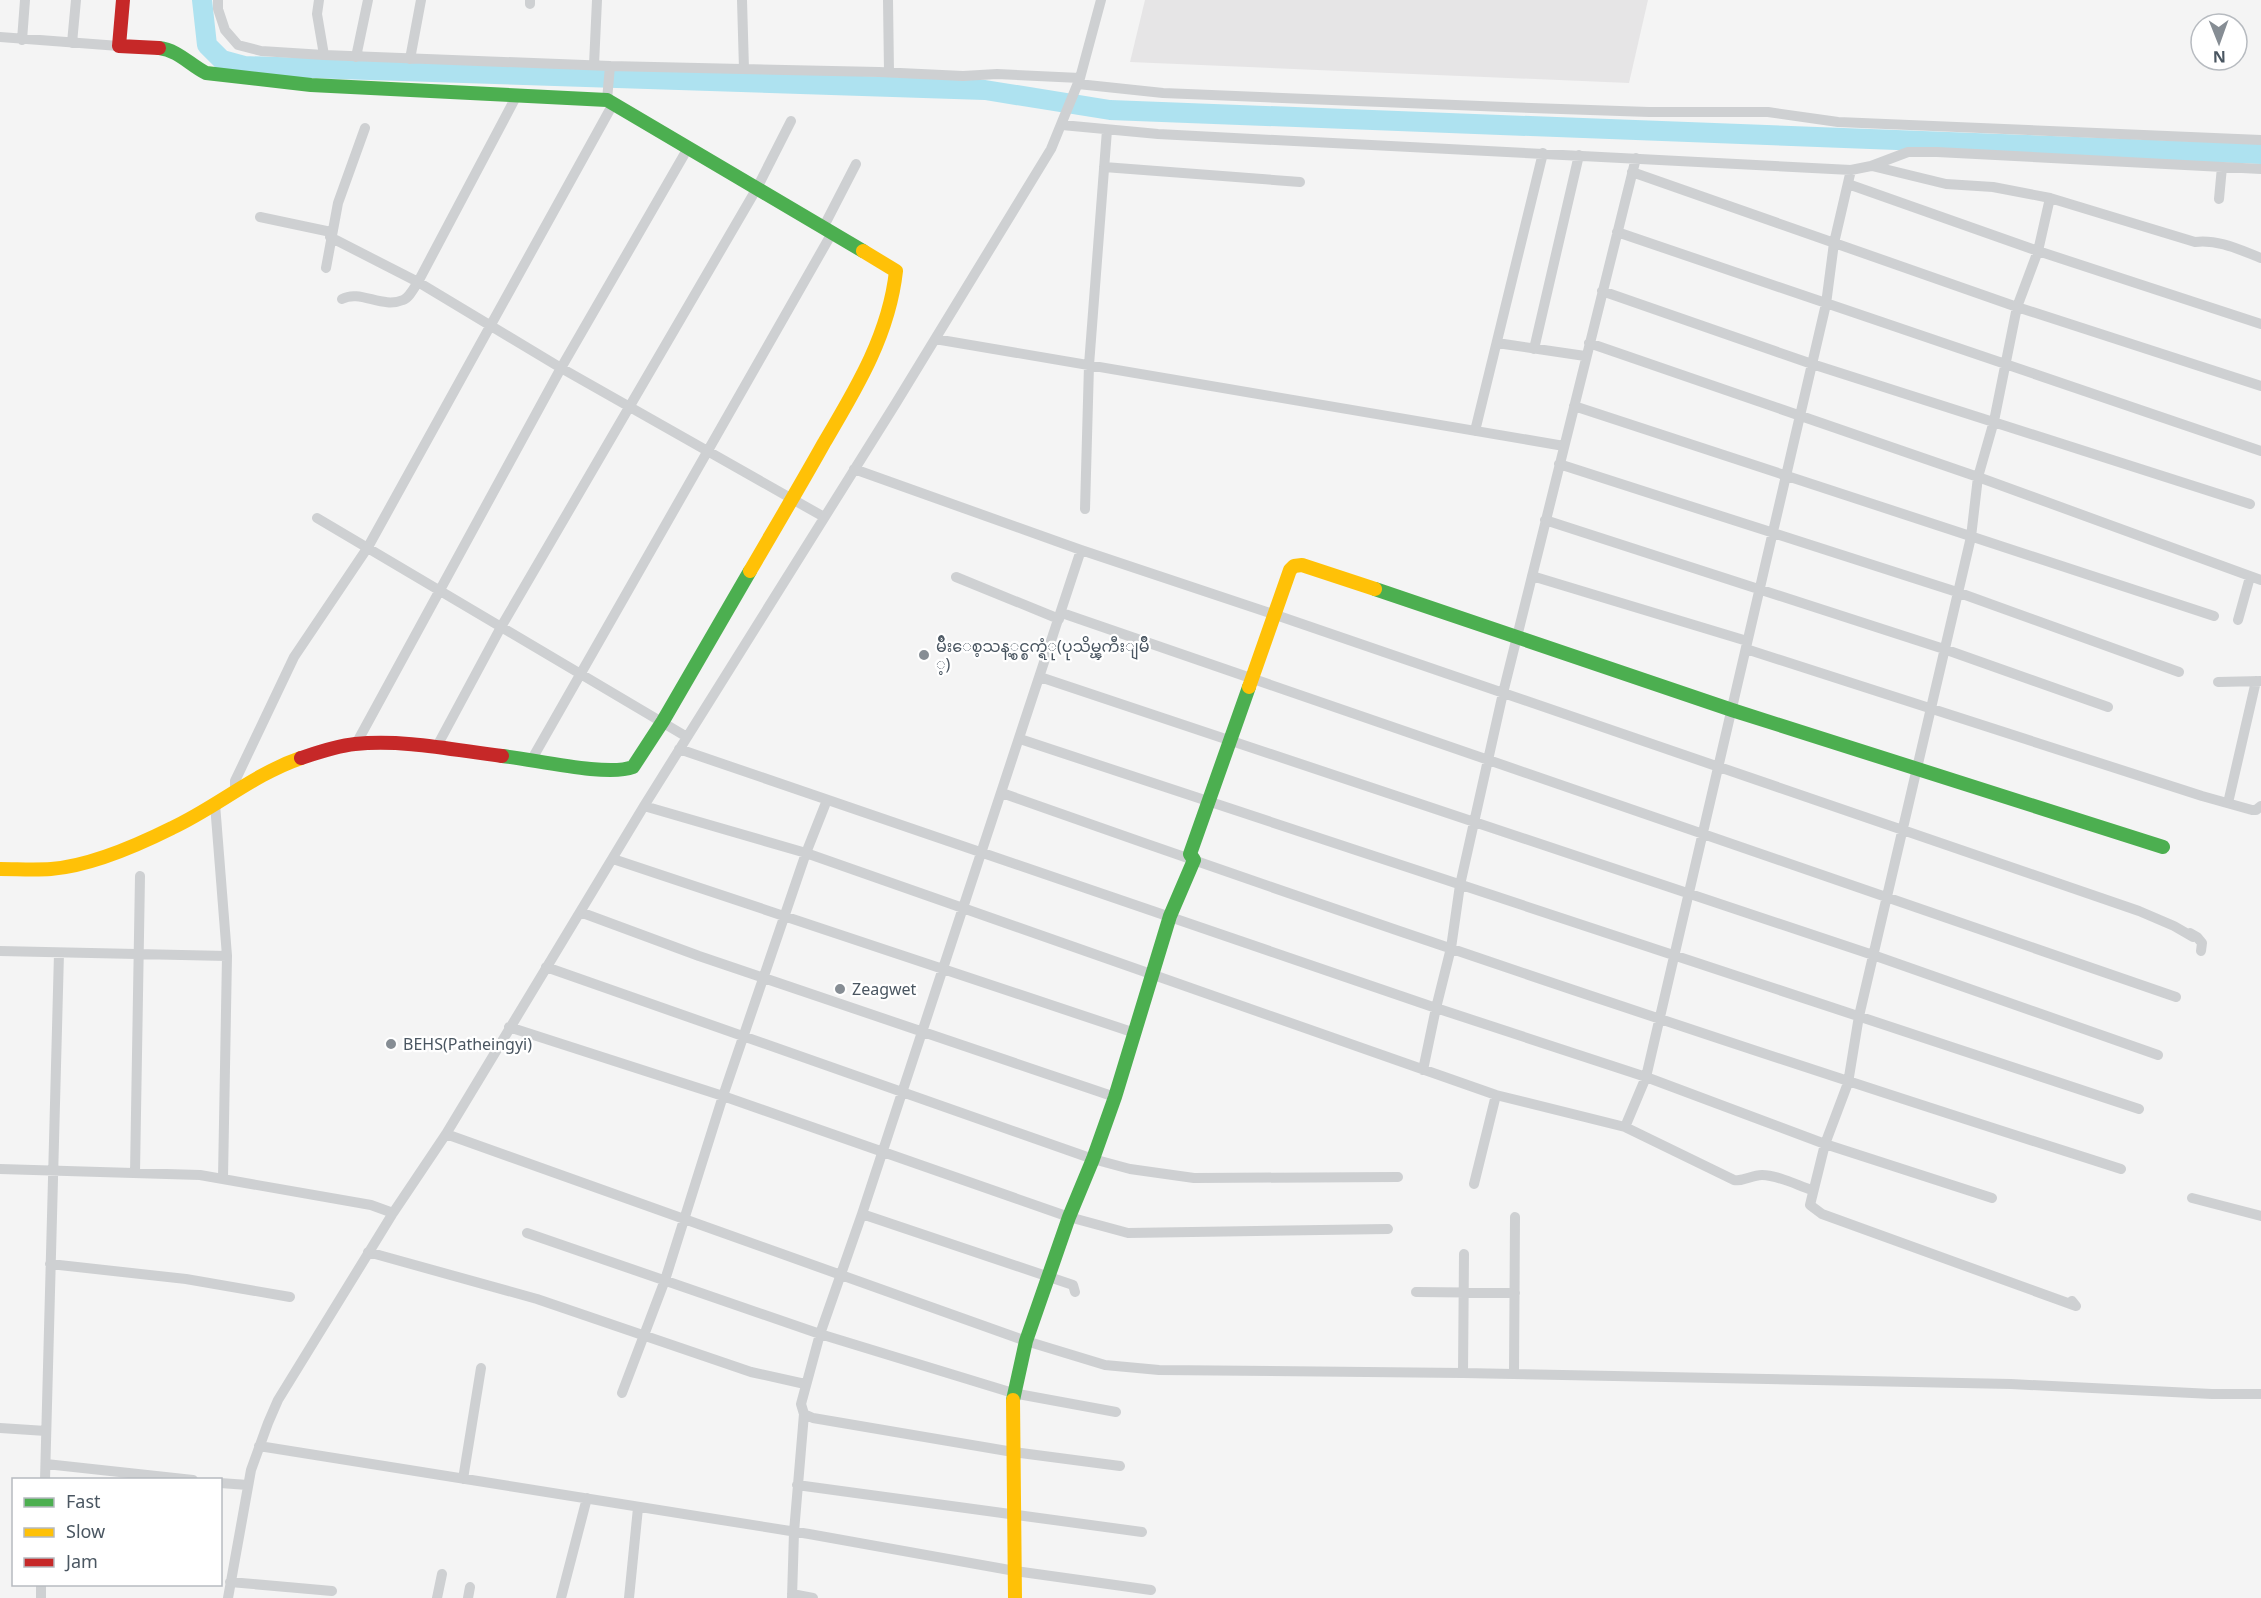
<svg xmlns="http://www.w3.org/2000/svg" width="2261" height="1598" font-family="'Noto Sans','Noto Sans Myanmar',sans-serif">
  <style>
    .education { fill: #e6e5e6 }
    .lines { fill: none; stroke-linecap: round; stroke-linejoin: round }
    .river { stroke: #aee2f0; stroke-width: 20 }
    .street { stroke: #ced0d2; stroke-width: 10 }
    .fast { stroke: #4caf50; stroke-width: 14 }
    .slow { stroke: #ffc107; stroke-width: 14 }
    .jam { stroke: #c62828; stroke-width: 14 }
    .poi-dot { fill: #868d94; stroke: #fff; stroke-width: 2 }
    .labels { text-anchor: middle; stroke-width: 4.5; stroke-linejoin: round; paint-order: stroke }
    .poi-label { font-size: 16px; fill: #4a5661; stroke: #fff; text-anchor: start }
  </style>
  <rect width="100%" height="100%" fill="#f4f4f4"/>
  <path class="education" d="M1145 0H1648L1629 83 1130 62Z"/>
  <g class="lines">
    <path class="river" d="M202 0 207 45 222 60 244 66 985 90 1110 110 2261 154"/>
    <path class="street" d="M218 0V9L225 30 238 45 261 51 324 55 610 66 879 72 963 76 997 74 1080 78
      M319 0 317 14 324 55
      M742 0 744 69
      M888 0 889 72
      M530 4V0
      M0 37 119 46
      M22 40 25 0
      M72 43 76 0
      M356 57 368 0
      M410 59 421 0
      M594 65 597 0
      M1078 84 1163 93 1505 107 1649 112H1768L1838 122 2261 140
      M607 100 610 66
      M1062 125 1158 134 1851 170 1871 166 1908 152H1937L2261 169
      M1872 166 1946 184 1993 187 2050 198 2195 242C2218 239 2240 250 2261 258
      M1104 167 1300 182
      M1632 172 2017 307 2261 386
      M1848 184 2038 251 2261 324
      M2050 198 2038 251 2017 307 1994 421 1978 477 1971 537 1859 1016 1848 1083 1825 1144 1810 1205 1822 1214 2076 1306 2072 1301
      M2219 199 2222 167
      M260 217 331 232
      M823 228 856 164
      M1617 232 2261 451
      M330 237 418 282 561 368 824 517
      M326 268 338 203 365 128
      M1602 291 1812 364 2250 504
      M342 299C360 289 382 309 403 300 409 298 414 288 418 282L517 95
      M935 339 1564 446
      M1497 343 1585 356
      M1589 343 1978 477 2261 580
      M1534 349 1579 155
      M1574 406 2214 616
      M1475 431 1543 153
      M1559 464 1957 592 2179 672
      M854 469 1081 550 1273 614 2139 911 2174 926 2193 937
      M1085 509 1089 365 1107 130
      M317 518 687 737
      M1545 520 1944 649 2108 707
      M1081 550 862 1214 820 1334 801 1404 804 1414 813 1418 1013 1452 1120 1466
      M1532 576 1747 641
      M956 577 1059 619
      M1062 613 2176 997
      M2238 620 2250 577
      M1746 649 2202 796 2252 810H2256L2261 806
      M1040 677 1873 955 2158 1055
      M2218 682 2261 681
      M1020 739 2139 1109
      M356 744 561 368 688 148
      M436 748 501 627 757 188 791 121
      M679 749 1436 1008 1646 1077 1825 1144 1992 1198
      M532 759 832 233
      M235 791V781L294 657 368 547 613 104
      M1002 793C1373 924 1746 1050 2121 1169
      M2228 803 2256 681
      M215 804 227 956 223 1178
      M644 806 806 853 1496 1095 1625 1127 1734 1180C1744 1182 1751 1175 1762 1175 1777 1175 1797 1185 1812 1190
      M613 859 1135 1033
      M580 912 699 956 1115 1097
      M2190 933 2197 937 2202 943 2201 951
      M0 951 227 956
      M546 967 1093 1159 1130 1169 1194 1178 1398 1177
      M509 1027 723 1096 1069 1217 1128 1233 1388 1229
      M1423 1070 1436 1008 1451 948 1460 885 1503 693 1636 158
      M1625 1127 1646 1077 1826 304 1834 243 1851 170
      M446 1134 1026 1341 1105 1365 1159 1370 1463 1373 2011 1384 2212 1394H2261
      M0 1169 200 1175 371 1205 393 1213
      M135 1173 140 876
      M1474 1184 1496 1095
      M2192 1198 2261 1216
      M862 1214 1073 1285 1075 1292
      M527 1233 820 1334 1013 1393 1116 1412
      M368 1252 537 1299 751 1372 805 1384
      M50 1264 186 1279 290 1297
      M1416 1292 1515 1293
      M1463 1373 1464 1254
      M1514 1374 1515 1217
      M622 1393 665 1280 723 1096 806 853 827 800
      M0 1428 46 1431
      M259 1446 809 1534 1015 1571 1151 1590
      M46 1464 193 1480
      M463 1479 481 1368
      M45 1480 59 953
      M220 1483 248 1485
      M797 1485 1142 1532
      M230 1582 332 1591
      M792 1594 813 1598
      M41 1598V1584
      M228 1598 251 1470 268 1423 278 1400 393 1213 446 1134 644 806 896 403 1051 149 1080 78 1101 0
      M437 1598 442 1574
      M468 1598 470 1587
      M561 1598 587 1498
      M629 1598 638 1508
      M792 1598 794 1532 804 1414"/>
    <path class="fast" d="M159 48C178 50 190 65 206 73L311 85 607 100 863 251
      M1375 589 1732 710 2163 847
      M502 756C533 759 607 777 633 767L663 721 750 571
      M1013 1400 1026 1341 1069 1217 1093 1159 1115 1097 1170 916 1194 860 1190 854 1249 687"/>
    <path class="slow" d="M750 571C775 528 800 486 824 443 856 389 889 335 896 271L863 251
      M1249 687 1290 570 1294 566 1302 565 1375 589
      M0 869C17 869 34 870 51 869 89 866 138 845 172 828 217 807 254 774 301 758
      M1013 1400 1015 1598"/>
    <path class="jam" d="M123 0 119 46 159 48
      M301 758C319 752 336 746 355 744 403 739 454 750 502 756"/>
  </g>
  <g class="poi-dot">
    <circle cx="924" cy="655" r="6"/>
    <circle cx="840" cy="989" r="6"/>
    <circle cx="391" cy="1044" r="6"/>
  </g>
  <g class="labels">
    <g class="poi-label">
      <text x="936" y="652">မ်ိဳးေစ့သန့္စင္စက္ရံု(ပုသိမ္ၾကီးျမိဳ<tspan x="936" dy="18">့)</tspan></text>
      <text x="852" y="995">Zeagwet</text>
      <text x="403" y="1050">BEHS(Patheingyi)</text>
    </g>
  </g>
  <rect x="12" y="1478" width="210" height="108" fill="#ffffff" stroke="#b7bbc0" stroke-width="1.5"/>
  <rect x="24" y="1498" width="30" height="9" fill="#4caf50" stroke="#b7bbc0" stroke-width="1.5"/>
  <text x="66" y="1508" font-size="18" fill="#4a5661">Fast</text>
  <rect x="24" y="1528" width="30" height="9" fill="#ffc107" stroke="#b7bbc0" stroke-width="1.5"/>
  <text x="66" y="1538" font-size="18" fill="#4a5661">Slow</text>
  <rect x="24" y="1558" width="30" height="9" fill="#c62828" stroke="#b7bbc0" stroke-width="1.5"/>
  <text x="66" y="1568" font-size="18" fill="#4a5661">Jam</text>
  <g transform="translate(2219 42) rotate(179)"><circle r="28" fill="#ffffff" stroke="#b7bbc0" stroke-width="1.5"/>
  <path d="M0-4.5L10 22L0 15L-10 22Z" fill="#868d94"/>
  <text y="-9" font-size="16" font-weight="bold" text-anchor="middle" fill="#4a5661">N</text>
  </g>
</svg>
